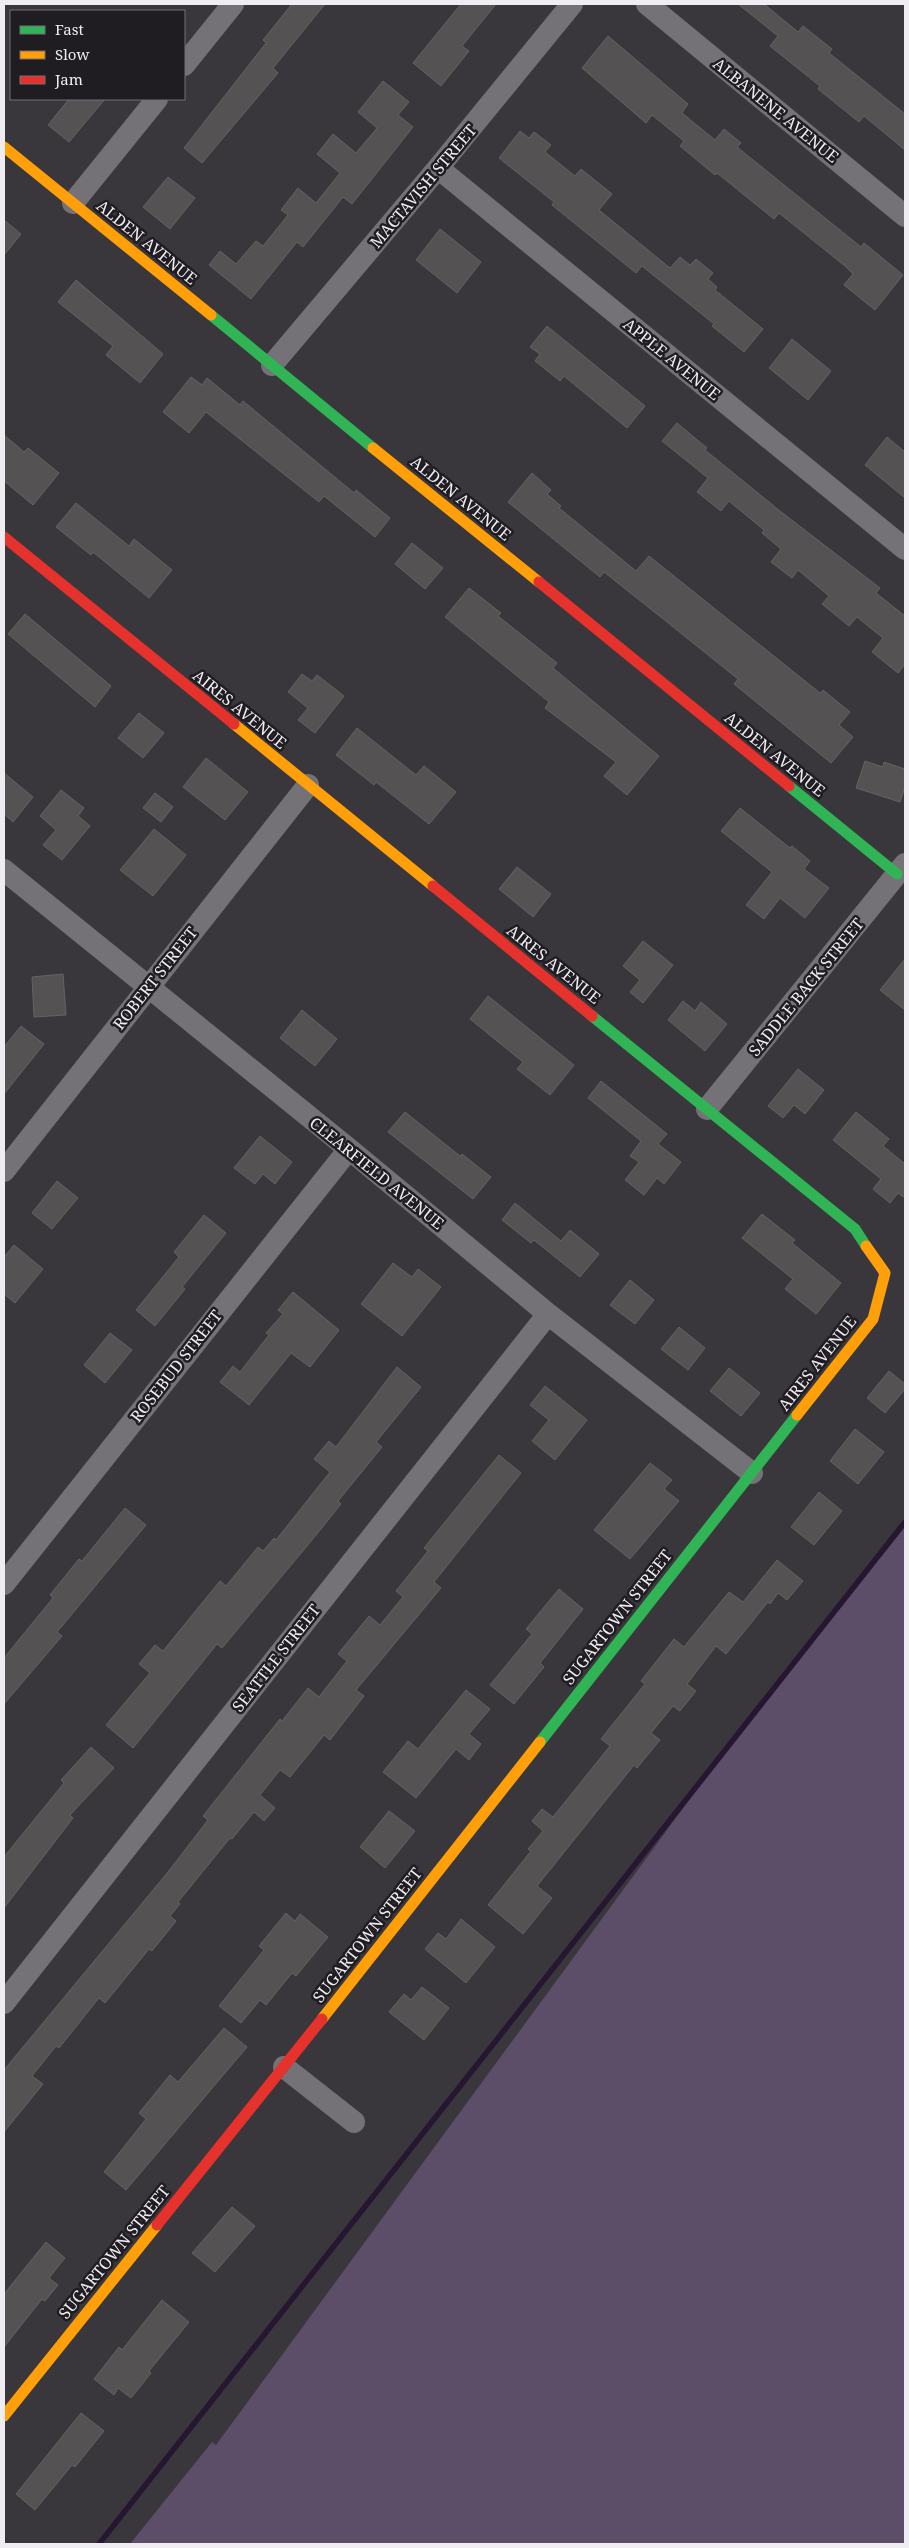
<svg xmlns="http://www.w3.org/2000/svg" width="909" height="2548" font-family="'Noto Serif',serif">
  <style>
    .green { fill: #5c4d69 }
    .lines { fill: none; stroke-linecap: round; stroke-linejoin: round }
    .stream { stroke: #261631; stroke-width: 5.5 }
    .building { fill: #545253; stroke: #646262 }
    .street { stroke: #747177; stroke-width: 22 }
    .fast { stroke: #30b455; stroke-width: 11 }
    .slow { stroke: #ff9f0a; stroke-width: 11 }
    .jam { stroke: #e5322d; stroke-width: 11 }
    .labels { text-anchor: middle; stroke-width: 5; stroke-linejoin: round; paint-order: stroke }
    .street-label { font-size: 16px; fill: #efecf2; stroke: #1f1d21 }
  </style>
  <rect width="100%" height="100%" fill="#39373c"/>
  <path class="green" d="M905 1527V2544H130L212 2442 216 2445 722 1755Z"/>
  <g class="lines">
    <path class="stream" d="M99 2544 905 1522"/>
  </g>
  <path class="building" d="M292 4H325L273 68 278 73 202 163 184 148 266 43 263 40Z
    M461 4H496L462 46 469 51 441 86 413 63Z
    M738 4H764L798 32 803 26 832 49 829 53 905 114V150L864 116 859 122 818 89 820 86 770 46 778 36Z
    M608 36 688 104 682 113 715 140 724 129 741 143 737 147 861 247 864 243 903 275 875 310 844 285 853 274 845 266 779 213 774 219 717 173 715 175 680 146 684 141 652 115 646 123 582 68Z
    M383 81 409 102 398 115 413 127 352 204 343 197 303 247 297 242 251 299 209 265 220 251 236 264 256 241 263 246 288 215 281 210 298 188 316 203 340 173 317 154 333 134 356 153 377 128 358 112Z
    M69 99H105L69 142 48 125Z
    M520 131 529 138 534 132 551 145 545 152 575 176 581 169 612 194 599 210 670 268 680 257 690 265 696 259 713 273 708 279 717 287 715 290 763 329 744 352 712 326 714 324 642 266 636 273 552 205 554 202 499 158Z
    M168 177 195 198 170 229 143 207Z
    M4 220 21 234 4 255Z
    M440 229 481 262 457 293 416 260Z
    M76 280 163 354 140 383 106 355 113 346 58 302Z
    M547 326 645 406 627 428 564 376 560 381 535 361 540 354 530 347Z
    M792 339 831 371 808 400 769 368Z
    M191 377 202 385 207 378 240 405 243 401 354 493 356 490 390 518 375 537 324 496 319 502 206 412 189 433 163 412Z
    M677 423 707 448 705 450 780 511 880 588 876 593 905 616V664L898 673 872 652 883 638 857 617 849 626 822 604 829 596 798 570 792 578 771 562 781 549 762 533 764 530 729 501 721 511 697 492 708 478 662 441Z
    M4 435 24 452 28 448 59 473 33 505 4 481Z
    M887 437 905 452V498L865 465Z
    M532 473 551 490 547 494 561 506 559 508 636 571 649 556 820 693 823 690 850 712 839 725 853 737 831 763 734 684 738 679 662 618 604 572 600 577 508 502Z
    M76 503 129 546 134 539 172 570 149 598 93 552 91 555 56 527Z
    M412 543 443 568 425 589 395 564Z
    M469 588 501 613 498 616 557 663 553 668 659 756 627 795 604 776 616 762 545 708 549 702 445 617Z
    M25 614 111 686 95 707 8 634Z
    M302 674 312 681 317 675 344 696 315 733 298 720 308 708 288 692Z
    M139 713 164 733 143 758 118 738Z
    M357 728 416 775 424 766 456 792 429 824 376 782 374 785 336 755Z
    M206 758 248 792 225 820 183 787Z
    M865 761 883 767 884 762 905 769V787L900 802 856 788Z
    M4 773 33 797 13 822 4 814Z
    M61 790 84 808 78 816 90 826 62 860 43 845 56 830 40 816Z
    M155 793 173 807 161 822 143 808Z
    M740 808 790 848 792 846 810 861 804 869 829 888 805 918 780 898 764 919 746 905 772 872 721 831Z
    M154 829 186 855 153 896 120 870Z
    M517 867 551 894 533 917 499 889Z
    M643 941 673 965 643 1003 630 992 640 980 623 966Z
    M905 959V1010L880 990Z
    M63 974 66 1015 34 1017 32 977Z
    M488 996 574 1065 550 1095 517 1069 523 1062 470 1019Z
    M683 1001 695 1011 701 1002 727 1024 705 1051 668 1020Z
    M302 1010 337 1039 315 1066 280 1038Z
    M21 1026 44 1044 4 1094V1047Z
    M798 1069 824 1090 805 1114 794 1105 783 1118 768 1106Z
    M601 1081 667 1134 658 1144 681 1162 664 1184 657 1178 644 1195 625 1180 639 1162 630 1156 641 1141 588 1098Z
    M405 1112 460 1156 462 1154 491 1177 473 1199 388 1132Z
    M856 1112 889 1139 883 1146 905 1164V1198L898 1193 890 1203 873 1189 881 1179 833 1140Z
    M260 1136 292 1162 275 1184 263 1174 255 1184 234 1168Z
    M57 1181 78 1198 52 1229 32 1213Z
    M515 1203 561 1241 570 1230 599 1254 580 1277 534 1240 531 1243 502 1220Z
    M762 1214 795 1240 792 1243 841 1283 816 1314 785 1289 793 1279 742 1238Z
    M204 1215 226 1233 182 1287 185 1289 155 1326 136 1310 179 1257 174 1252Z
    M14 1245 43 1269 15 1303 4 1294V1257Z
    M393 1263 412 1277 418 1269 441 1287 402 1336 361 1304Z
    M630 1280 654 1300 635 1324 610 1305Z
    M293 1292 339 1330 310 1367 291 1353 249 1405 220 1382 233 1366 240 1372 269 1335 266 1333 283 1314 278 1310Z
    M679 1327 705 1348 688 1370 661 1349Z
    M110 1333 132 1350 105 1383 84 1365Z
    M397 1367 421 1387 376 1442 382 1447 338 1501 341 1504 312 1540 222 1648 217 1644 133 1748 106 1725 150 1673 139 1664 155 1645 163 1651 220 1581 226 1586 258 1547 263 1551 274 1538 276 1540 330 1472 314 1459 329 1441 336 1447Z
    M729 1368 760 1393 741 1416 710 1391Z
    M889 1371 905 1384V1389L885 1413 867 1398Z
    M545 1386 587 1420 555 1460 532 1441 549 1420 530 1405Z
    M855 1429 884 1452 858 1484 830 1461Z
    M499 1455 521 1473 434 1582 441 1588 356 1690 364 1696 330 1740 324 1735 290 1777 280 1770 260 1795 275 1808 264 1821 254 1812 232 1839 230 1838 178 1902 180 1904 170 1916 176 1921 152 1951 149 1949 105 2003 99 1998 59 2048 56 2046 32 2076 43 2084 4 2132V2070L168 1872 208 1820 203 1816 280 1719 282 1721 308 1688 319 1697 347 1661 338 1654 369 1616 380 1625 403 1597 396 1591 428 1551 424 1548Z
    M650 1463 672 1480 664 1489 679 1501 630 1559 594 1530Z
    M819 1492 842 1511 814 1545 791 1527Z
    M125 1508 146 1525 57 1632 62 1636 4 1704V1658L53 1598 50 1595 79 1559 82 1561Z
    M777 1560 803 1581 787 1600 778 1593 770 1604 768 1602 726 1654 716 1646 687 1684 696 1691 680 1711 673 1706 651 1733 660 1740 637 1768 634 1765 537 1886 552 1898 523 1934 488 1905 531 1851 528 1849 543 1831 532 1821 542 1809 553 1817 610 1746 601 1739 645 1684 641 1681 674 1639 684 1647 729 1592 743 1602Z
    M559 1589 583 1609 540 1663 544 1667 514 1704 490 1685 532 1634 526 1629Z
    M466 1690 490 1709 469 1734 481 1744 469 1760 456 1749 416 1798 383 1772 408 1741 418 1749Z
    M91 1747 114 1768 70 1815 73 1818 4 1908V1857L64 1783 61 1780Z
    M389 1811 415 1831 385 1868 360 1847Z
    M286 1913 295 1921 300 1914 328 1937 296 1976 292 1973 266 2005 260 2000 241 2023 219 2006 264 1950 259 1946Z
    M461 1919 495 1947 466 1983 425 1949 438 1933 446 1939Z
    M422 1987 449 2008 424 2040 389 2012 404 1994 411 2000Z
    M224 2028 247 2047 126 2190 104 2172 146 2119 139 2113 170 2075 178 2082Z
    M232 2207 255 2226 215 2272 192 2253Z
    M46 2242 65 2258 49 2278 58 2285 45 2301 42 2299 4 2347V2294Z
    M162 2300 189 2322 149 2371 151 2373 131 2398 118 2388 114 2395 94 2379 119 2347 122 2350Z
    M81 2413 104 2431 75 2467 72 2465 35 2510 16 2494Z"/>
  <g class="lines">
    <path class="street" d="M647 4 905 216
      M184 65 233 4
      M438 168 905 549
      M73 203 157 99
      M272 365 438 168 572 4
      M4 870 349 1149 548 1314 752 1473
      M707 1109 905 864
      M4 1171 308 785
      M4 1584 349 1149
      M4 2003 548 1314
      M284 2067 354 2122"/>
    <path class="fast" d="M211 315 373 448
      M789 786 897 874
      M592 1016 855 1229 866 1246
      M540 1742 797 1415"/>
    <path class="slow" d="M4 147 211 315
      M373 448 539 582
      M234 724 433 886
      M797 1415 873 1319 885 1273 866 1246
      M322 2019 540 1742
      M4 2416 157 2225"/>
    <path class="jam" d="M4 537 234 724
      M539 582 789 786
      M433 886 592 1016
      M157 2225 322 2019"/>
  </g>
  <g class="labels">
    <g class="street-label">
      <text transform="translate(776 110) rotate(39)" y="6">ALBANENE AVENUE</text>
      <text transform="translate(423 186) rotate(-50)" y="6">MACTAVISH STREET</text>
      <text transform="translate(147 242) rotate(39)" y="6">ALDEN AVENUE</text>
      <text transform="translate(672 359) rotate(39)" y="6">APPLE AVENUE</text>
      <text transform="translate(461 498) rotate(39)" y="6">ALDEN AVENUE</text>
      <text transform="translate(240 709) rotate(39)" y="6">AIRES AVENUE</text>
      <text transform="translate(775 754) rotate(39)" y="6">ALDEN AVENUE</text>
      <text transform="translate(554 964) rotate(39)" y="6">AIRES AVENUE</text>
      <text transform="translate(155 978) rotate(-52)" y="6">ROBERT STREET</text>
      <text transform="translate(806 987) rotate(-51)" y="6">SADDLE BACK STREET</text>
      <text transform="translate(377 1173) rotate(39)" y="6">CLEARFIELD AVENUE</text>
      <text transform="translate(817 1363) rotate(-52)" y="6">AIRES AVENUE</text>
      <text transform="translate(176 1366) rotate(-52)" y="6">ROSEBUD STREET</text>
      <text transform="translate(617 1617) rotate(-52)" y="6">SUGARTOWN STREET</text>
      <text transform="translate(276 1658) rotate(-52)" y="6">SEATTLE STREET</text>
      <text transform="translate(367 1935) rotate(-52)" y="6">SUGARTOWN STREET</text>
      <text transform="translate(114 2252) rotate(-51)" y="6">SUGARTOWN STREET</text>
    </g>
  </g>
  <rect width="909" height="2548" fill="none" stroke="#efecf2" stroke-width="10"/>
  <rect x="10" y="10" width="175" height="90" fill="#1f1d21" stroke="#727075"/>
  <rect x="20" y="26" width="25" height="8" fill="#30b455" stroke="#727075"/>
  <text x="55" y="35" font-size="15" fill="#efecf2">Fast</text>
  <rect x="20" y="51" width="25" height="8" fill="#ff9f0a" stroke="#727075"/>
  <text x="55" y="60" font-size="15" fill="#efecf2">Slow</text>
  <rect x="20" y="76" width="25" height="8" fill="#e5322d" stroke="#727075"/>
  <text x="55" y="85" font-size="15" fill="#efecf2">Jam</text>
</svg>
